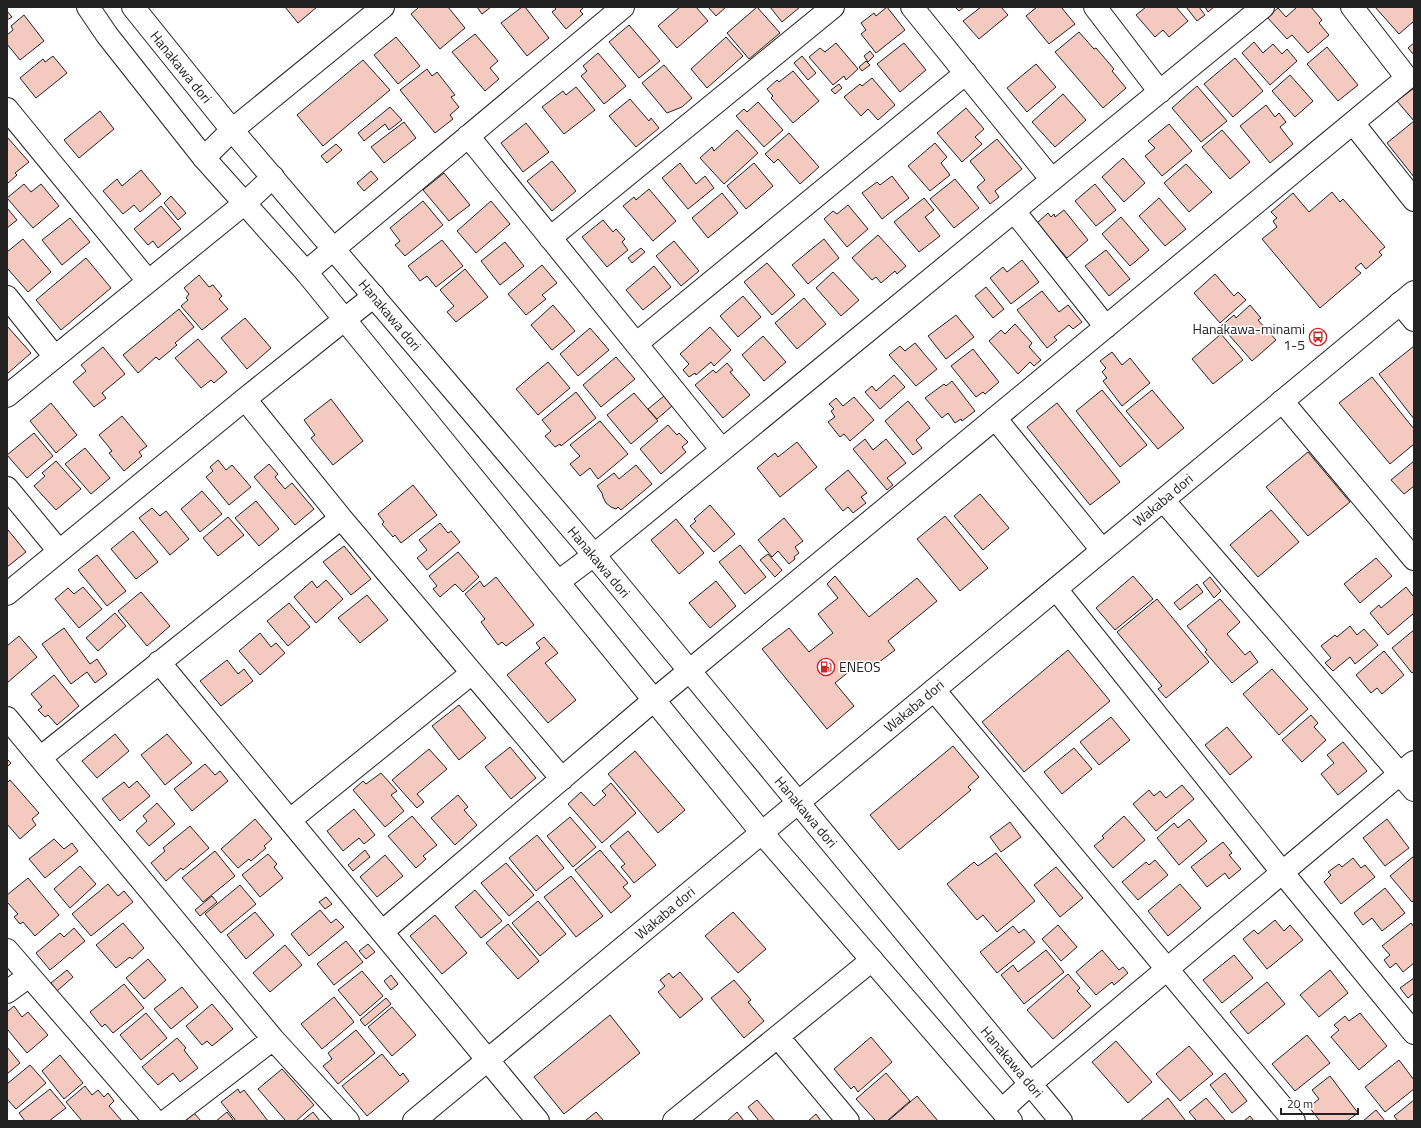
<svg xmlns="http://www.w3.org/2000/svg" width="1421" height="1128" font-family="'Titillium Web',sans-serif">
  <style>
    .building { fill: #f3c9c0; stroke: #222 }
    .lines { fill: none; stroke-linecap: round; stroke-linejoin: round }
    .street-casing { stroke: #222; stroke-width: 24 }
    .secondary-casing { stroke: #222; stroke-width: 24 }
    .street { stroke: #fff; stroke-width: 22 }
    .secondary { stroke: #fff; stroke-width: 22 }
    .labels { text-anchor: middle; stroke-width: 3; stroke-linejoin: round; paint-order: stroke }
    .street-label { font-size: 14px; fill: #222; stroke: #fff }
    .poi-label { font-size: 14px; fill: #222; stroke: #fff; text-anchor: end }
  </style>
  <rect width="100%" height="100%" fill="#fff"/>
  <path class="building" d="M285 7H317L298 23Z
    M419 7H448L465 28 440 49 411 14Z
    M477 7H491L482 14Z
    M522 7H525L549 38 527 56 501 23Z
    M554 7H584L580 11 583 14 566 29 552 12 556 9Z
    M680 7H696L708 21 677 48 658 26Z
    M708 7H726L716 16Z
    M757 7 780 33 749 59 727 33Z
    M770 7H800L782 22Z
    M887 7 905 30 876 53 861 34 866 30 861 23 874 13 876 16Z
    M955 7H964L959 11Z
    M981 7H1001L1008 15 979 39 963 21Z
    M1037 7H1061L1075 24 1049 44 1026 16Z
    M1146 7H1176L1188 21 1169 37 1163 30 1155 37 1136 15Z
    M1186 7H1199L1205 15 1197 21Z
    M1205 7H1214L1208 12Z
    M1297 7H1311L1322 20 1319 23 1329 35 1308 53 1292 35 1287 39 1267 17 1278 8 1286 17Z
    M1375 7H1414V21L1399 34Z
    M7 11 12 17 7 20Z
    M24 15 44 41 20 60 7 44V35L13 30 11 26Z
    M629 25 660 61 639 78 609 42Z
    M1079 32 1094 49 1096 48 1114 69 1112 71 1126 88 1103 108 1055 52Z
    M475 34 498 61 490 68 499 79 485 91 452 52Z
    M396 37 420 66 398 84 374 55Z
    M726 37 743 56 707 88 691 69Z
    M1254 42 1263 53 1273 44 1282 54 1287 49 1297 61 1270 85 1242 53Z
    M836 43 858 69 846 80 844 76 833 85 809 57 820 48 825 52Z
    M904 43 926 70 900 92 877 64Z
    M1414 43V55L1408 48Z
    M1327 47 1358 85 1338 101 1307 64Z
    M870 51 874 56 868 62 864 56Z
    M598 53 626 86 604 104 581 76 587 71 583 66Z
    M53 56 67 73 36 98 20 78 43 59 45 62Z
    M802 56 816 73 808 80 794 63Z
    M1235 58 1263 91 1233 117 1204 84Z
    M363 60 390 90 323 146 297 115Z
    M866 61 870 65 862 71 859 67Z
    M1036 64 1056 87 1027 112 1007 88Z
    M664 65 692 98 682 107 667 113 642 83Z
    M427 69 432 76 437 72 455 95 451 97 459 107 450 115 453 119 435 133 400 90Z
    M793 71 819 101 793 123 771 98 773 96 767 89 777 80 779 82Z
    M1290 75 1313 101 1295 117 1272 91Z
    M872 78 895 105 878 120 868 109 861 116 844 97 860 84 862 86Z
    M839 84 842 88 835 94 831 90Z
    M1197 86 1227 121 1201 142 1172 108Z
    M576 87 595 110 564 134 542 107 563 91 566 95Z
    M1414 88V177L1387 143 1414 121 1397 101Z
    M1063 94 1086 120 1055 147 1032 122Z
    M630 99 649 121 651 118 659 128 636 147 609 116Z
    M758 102 783 130 764 147 736 116 744 109 747 112Z
    M1266 105 1275 117 1279 113 1286 122 1280 127 1293 144 1270 163 1240 126Z
    M390 107 402 120 389 130 385 124 364 141 358 133Z
    M966 108 984 129 975 137 982 144 962 162 937 133Z
    M100 111 114 129 79 158 64 140Z
    M404 122 416 138 384 163 371 147Z
    M526 123 549 152 523 172 501 143Z
    M1169 124 1192 151 1162 176 1145 156 1155 148 1148 141Z
    M737 130 758 153 724 184 700 158 712 147 714 151Z
    M1222 130 1250 162 1230 179 1202 147Z
    M789 133 819 167 800 184 778 159 774 163 765 154Z
    M7 137 29 162 15 173 17 175 7 184Z
    M997 139 1022 169 995 191 999 197 990 204 977 187 985 180 970 161Z
    M935 143 947 157 941 163 950 175 930 191 908 166Z
    M336 144 342 150 327 163 321 156Z
    M1123 158 1145 183 1124 202 1102 177Z
    M552 161 576 191 552 211 527 181Z
    M680 163 696 184 705 176 714 188 688 209 662 178Z
    M754 163 773 186 746 209 727 186Z
    M1186 164 1212 192 1189 212 1164 183Z
    M141 170 161 194 140 212 134 205 123 214 103 191 117 179 122 186Z
    M371 171 378 179 364 191 357 183Z
    M444 173 470 205 449 221 423 190Z
    M892 176 909 198 882 219 862 193 877 182 880 185Z
    M955 179 979 208 954 228 930 199Z
    M24 184 31 192 41 184 59 206 33 228 7 198Z
    M1095 184 1116 210 1096 226 1075 201Z
    M649 189 676 221 653 241 623 206 634 197 636 200Z
    M1332 192 1340 202 1343 199 1385 247 1379 252 1382 255 1366 269 1361 263 1355 268 1361 273 1320 308 1262 239 1277 227 1273 221 1277 218 1271 212 1293 193 1309 212Z
    M722 193 738 213 708 238 692 218Z
    M171 196 186 213 178 220 164 203Z
    M924 198 934 210 925 217 940 236 919 252 894 222Z
    M1159 198 1186 229 1165 246 1139 216Z
    M423 201 443 225 405 256 395 245 400 241 390 228Z
    M491 201 510 224 476 253 457 231Z
    M848 205 868 229 847 247 824 219 833 211 837 214Z
    M161 206 181 229 158 248 153 241 148 245 134 229Z
    M7 208 17 220 7 228Z
    M1064 210 1088 240 1067 258 1037 223 1048 213 1051 217 1054 214 1055 217Z
    M1121 217 1149 250 1130 266 1102 234Z
    M70 218 90 242 62 265 42 240Z
    M603 220 613 232 616 229 625 239 622 242 628 250 607 267 582 237Z
    M878 235 906 266 897 274 895 271 881 283 876 277 872 280 852 258Z
    M23 239 51 272 28 292 7 268V252Z
    M824 239 839 258 808 284 792 265Z
    M442 240 463 266 436 287 427 276 420 281 408 266Z
    M674 241 699 271 681 286 656 256Z
    M505 242 524 266 500 285 481 261Z
    M641 248 645 252 632 263 628 258Z
    M1106 250 1130 279 1109 296 1085 266Z
    M86 258 111 288 61 330 36 300Z
    M1022 260 1039 282 1011 304 990 278 1003 267 1007 272Z
    M767 263 795 295 772 315 744 282Z
    M542 265 557 283 542 295 546 299 526 315 508 294Z
    M654 266 671 287 643 310 626 290Z
    M465 269 488 297 456 322 447 312 454 306 440 290Z
    M833 272 859 300 841 316 816 288Z
    M1215 274 1234 296 1238 292 1246 300 1220 323 1194 293Z
    M199 275 209 287 213 285 222 296 219 299 228 309 202 330 181 306 188 300 186 298 189 294 184 288Z
    M986 287 1004 309 993 318 975 296Z
    M1042 291 1059 312 1068 305 1082 322 1073 329 1069 325 1054 337 1057 340 1047 348 1017 310Z
    M743 296 761 317 738 337 720 316Z
    M804 298 826 324 797 349 775 323Z
    M553 305 575 331 552 350 531 325Z
    M1250 305 1261 318 1258 320 1276 340 1252 361 1221 326 1234 315 1236 318Z
    M179 309 194 327 175 343 177 345 159 360 156 357 138 373 123 355Z
    M956 315 974 337 946 359 928 336Z
    M245 318 271 348 247 369 221 338Z
    M1015 324 1032 343 1029 347 1041 360 1034 366 1030 362 1018 374 989 341 1001 330 1005 334Z
    M7 326 31 353 7 374Z
    M710 327 731 350 714 366 711 362 696 375 695 373 689 377 683 370 689 364 680 354Z
    M590 328 609 350 578 376 560 354Z
    M1221 334 1243 360 1213 384 1192 359Z
    M763 336 786 362 764 381 742 355Z
    M198 339 227 372 214 383 211 380 201 388 175 358Z
    M915 343 937 369 916 386 889 355 900 346 905 351Z
    M1414 346V419L1379 374Z
    M103 347 125 374 102 393 106 398 94 407 73 382 86 371 81 365Z
    M973 349 999 382 985 394 983 392 976 397 951 366Z
    M1112 352 1122 365 1130 358 1150 383 1122 406 1103 381 1107 378 1102 372 1106 368 1100 361Z
    M616 357 635 379 601 407 583 385Z
    M548 362 570 388 538 415 516 389Z
    M727 363 733 370 730 372 750 395 723 418 695 385 713 370 716 373Z
    M894 375 905 387 880 409 865 392 872 386 876 391Z
    M1372 377 1414 429V444L1390 464 1339 403Z
    M952 381 975 411 962 421 961 419 955 423 948 413 942 418 925 398 944 384 946 386Z
    M1102 390 1147 445 1120 467 1076 411Z
    M1152 390 1184 428 1158 449 1126 411Z
    M576 392 596 418 561 446 560 444 555 447 545 436 551 431 542 420Z
    M634 393 658 421 631 444 607 415Z
    M664 396 672 406 657 419 648 409Z
    M854 397 874 420 850 441 844 434 840 437 828 422 835 417 831 411 834 409 829 404 836 398 843 406Z
    M331 399 363 441 333 465 311 438 315 435 304 420Z
    M908 401 930 428 916 440 922 448 913 455 885 421Z
    M51 403 77 435 56 453 30 421Z
    M1057 403 1120 482 1090 505 1027 427Z
    M122 416 147 446 139 452 142 456 124 471 109 453 112 451 99 435Z
    M600 421 628 454 598 479 590 468 580 476 570 464 580 456 570 445Z
    M668 425 677 435 679 433 688 442 682 447 686 452 661 474 640 449Z
    M34 433 53 456 27 478 7 455Z
    M865 439 873 450 886 439 906 463 887 478 893 485 887 490 853 449Z
    M797 442 817 467 780 497 757 468 775 453 778 457Z
    M85 448 110 478 91 494 65 464Z
    M1308 452 1350 502 1308 536 1266 487Z
    M218 460 226 470 232 465 251 487 229 505 206 477 213 471 210 467Z
    M56 461 81 489 56 510 34 486 45 476 42 473Z
    M1414 461V486L1404 494 1391 480Z
    M269 464 278 474 275 477 285 489 292 483 314 509 295 525 254 477Z
    M636 465 652 484 621 510 618 507 616 509 611 507 606 503 603 497 602 493 597 486 614 473 619 479Z
    M848 470 867 493 861 497 866 503 853 513 848 507 843 511 825 489Z
    M413 485 437 515 401 543 395 535 393 537 382 524 384 522 378 514Z
    M202 491 222 514 200 532 181 509Z
    M980 494 1009 528 983 550 954 516Z
    M256 501 279 529 259 546 235 518Z
    M710 505 735 534 714 552 690 526 696 521 694 519Z
    M152 508 160 516 166 511 189 539 170 555 139 518Z
    M1271 510 1299 542 1258 577 1230 545Z
    M945 516 988 568 960 591 917 539Z
    M228 517 244 535 218 556 203 538Z
    M784 518 803 541 795 547 799 553 794 557 795 559 789 564 778 551 772 557 758 540Z
    M676 519 704 553 679 574 651 540Z
    M440 523 448 533 451 531 460 542 427 570 417 558 427 550 419 540Z
    M7 530H8L26 552 7 567Z
    M133 531 158 562 136 579 111 549Z
    M740 545 766 577 745 594 719 562Z
    M344 546 371 579 351 595 323 562Z
    M458 552 479 577 463 592 455 584 440 597 433 589 437 586 429 576Z
    M768 554 782 570 775 577 760 560Z
    M97 555 126 591 107 606 78 570Z
    M1376 558 1392 576 1360 603 1344 584Z
    M835 576 869 617 917 578 937 601 888 641 895 650 878 663H863L862 661 835 683 854 706 827 729 762 649 789 628 809 652 833 633 818 614 838 598 827 584Z
    M1133 576 1153 599 1115 630 1096 608Z
    M496 577 534 625 506 646 502 642 498 645 481 622 485 619 465 594 480 581 484 587Z
    M1210 577 1221 591 1214 598 1203 583Z
    M326 580 343 599 316 623 294 597 312 581 317 588Z
    M716 581 736 606 710 628 689 603Z
    M1197 584 1203 592 1180 610 1174 603Z
    M83 587 102 609 79 628 55 599 68 588 74 594Z
    M1406 587 1413 596 1414 595V613L1388 635 1370 613 1379 605 1381 608Z
    M141 592 170 626 147 646 118 611Z
    M367 595 388 620 360 643 338 618Z
    M1157 599 1209 662 1166 698 1158 689 1162 686 1117 632Z
    M1220 599 1240 622 1227 634 1245 655 1250 651 1258 662 1232 683 1205 652 1207 650 1187 626Z
    M289 603 310 627 288 646 267 621Z
    M115 613 126 626 98 651 86 638Z
    M1350 626 1357 635 1364 629 1378 645 1355 664 1350 657 1333 671 1325 663 1331 658 1321 646 1335 635 1337 637Z
    M64 628 90 664 97 659 107 674 95 683 87 672 71 684 42 644Z
    M1414 630V672L1412 673 1392 648Z
    M260 633 271 647 276 643 285 653 260 675 239 651Z
    M19 636 37 657 7 683V646Z
    M544 637 558 653 545 663 576 700 548 723 507 675 540 648 536 643Z
    M1068 650 1110 701 1024 772 982 722Z
    M1384 651 1404 675 1382 694 1377 688 1371 693 1356 675Z
    M227 660 238 674 244 669 253 681 221 706 200 681Z
    M1272 669 1308 709 1279 735 1243 694Z
    M54 675 79 706 57 725 48 715 45 717 38 710 42 707 31 694Z
    M459 705 486 738 459 760 432 726Z
    M1311 715 1318 723 1314 727 1326 740 1302 762 1282 740Z
    M1111 717 1130 740 1099 765 1080 742Z
    M1227 727 1252 757 1230 775 1205 745Z
    M115 734 129 751 97 778 82 761Z
    M167 734 192 763 165 785 141 755Z
    M1343 742 1367 771 1338 795 1321 774 1334 763 1327 755Z
    M953 746 979 777 968 787 971 790 899 850 870 815Z
    M510 747 536 778 511 799 485 767Z
    M1074 748 1092 769 1062 794 1044 772Z
    M429 749 447 769 417 794 424 802 417 808 392 780Z
    M635 751 685 810 658 833 608 774Z
    M7 759 11 763 7 767Z
    M205 764 215 775 220 771 228 781 192 811 174 789Z
    M381 773 397 791 391 795 404 811 385 827 353 790 363 781 366 784Z
    M10 780 39 813 32 819 36 825 20 839 7 824V783Z
    M137 781 150 796 120 821 102 799 124 782 129 788Z
    M611 783 636 813 602 843 568 804 581 792 594 806 606 795 602 791Z
    M1182 785 1194 799 1156 831 1133 804 1149 790 1154 796 1160 791 1166 798Z
    M458 795 468 807 464 810 477 825 455 845 431 818Z
    M157 803 175 824 149 846 136 831 147 821 143 816Z
    M354 809 375 835 364 844 359 838 343 851 327 831Z
    M412 816 437 845 423 856 426 859 416 868 388 836Z
    M1124 816 1145 840 1113 868 1094 846 1104 838 1102 836Z
    M570 817 596 847 573 867 547 836Z
    M255 819 272 839 264 846 266 848 251 861 249 859 238 868 221 849Z
    M1189 819 1207 841 1179 865 1157 838 1174 823 1178 828Z
    M1387 819 1409 848 1385 866 1363 838Z
    M1010 822 1021 837 1001 852 990 837Z
    M190 826 209 848 183 870 181 868 166 881 151 863 165 851 163 848Z
    M628 831 656 865 634 883 621 867 625 864 610 846Z
    M537 835 564 868 536 891 509 858Z
    M54 839 64 849 72 843 78 851 45 878 29 859Z
    M1223 842 1232 853 1229 855 1241 869 1229 879 1225 873 1207 887 1191 867Z
    M365 850 370 857 353 871 348 865Z
    M600 850 628 883 623 887 631 896 611 913 575 870Z
    M215 851 235 876 203 902 182 878Z
    M996 853 1035 901 997 932 983 915 977 920 947 884 974 862 978 866Z
    M268 854 277 864 274 867 283 878 260 897 242 875Z
    M385 855 403 876 377 897 360 877Z
    M1414 856V900L1412 902 1390 876Z
    M1353 858 1361 868 1365 865 1375 877 1341 904 1324 882 1331 875 1328 872 1339 864 1342 867Z
    M1155 860 1168 875 1138 900 1122 882 1146 862 1149 865Z
    M506 863 534 895 509 916 481 883Z
    M80 866 96 884 70 908 54 889Z
    M1056 867 1083 898 1060 917 1034 885Z
    M571 876 603 916 576 937 544 897Z
    M28 878 59 915 35 936 23 922 20 924 14 917 18 914 7 902V895Z
    M108 884 118 896 124 891 133 902 91 936 72 914Z
    M1180 884 1201 908 1168 936 1148 911Z
    M240 885 256 904 221 933 205 914Z
    M1385 888 1405 913 1382 931 1372 918 1363 925 1354 913Z
    M475 890 502 921 481 938 455 907Z
    M212 896 217 902 200 916 195 910Z
    M326 897 332 904 325 909 319 902Z
    M538 901 566 934 540 956 512 923Z
    M320 910 331 923 336 919 344 927 309 956 291 934Z
    M255 912 274 935 246 959 227 935Z
    M733 912 766 949 738 973 705 936Z
    M435 915 467 953 442 974 410 936Z
    M1275 920 1284 931 1290 925 1303 940 1267 969 1243 939 1254 930 1258 934Z
    M123 923 144 948 132 959 130 957 116 968 96 945Z
    M1411 923 1414 927V963L1403 972 1396 963 1390 968 1384 960 1390 955 1382 946Z
    M508 924 539 961 518 979 486 943Z
    M1058 925 1077 947 1061 961 1042 939Z
    M1013 926 1019 933 1024 929 1035 942 997 973 980 952Z
    M74 928 85 941 50 970 36 953 60 933 64 937Z
    M346 941 363 962 334 985 317 964Z
    M368 944 375 952 366 959 359 951Z
    M285 945 302 965 270 992 253 973Z
    M1046 950 1064 972 1024 1004 1001 975 1013 965 1018 972Z
    M1102 950 1119 970 1123 967 1128 973 1114 985 1112 982 1096 995 1076 972Z
    M1234 955 1253 978 1222 1003 1203 980Z
    M148 959 166 980 144 999 126 978Z
    M67 970 73 977 57 991 51 983Z
    M1330 970 1348 993 1319 1017 1300 995Z
    M362 971 383 996 360 1016 338 990Z
    M680 972 703 999 680 1018 658 992 665 986 660 980 669 973 673 978Z
    M1068 974 1080 988 1077 991 1091 1006 1053 1039 1027 1010Z
    M391 975 398 984 391 990 384 981Z
    M1414 978V993L1408 998 1400 988Z
    M734 980 751 1000 748 1002 764 1021 744 1038 711 998Z
    M1267 982 1285 1004 1248 1034 1230 1012Z
    M124 984 144 1008 113 1033 105 1024 102 1027 90 1012Z
    M182 987 198 1007 171 1029 154 1009Z
    M334 997 354 1022 322 1049 301 1024Z
    M386 998 391 1004 365 1026 360 1020Z
    M212 1004 233 1029 212 1046 207 1041 202 1045 186 1026Z
    M14 1006 22 1017 28 1012 48 1035 27 1053 7 1029V1012Z
    M392 1007 416 1035 392 1056 368 1027Z
    M146 1013 167 1038 141 1060 120 1035Z
    M1360 1013 1387 1046 1359 1070 1331 1037 1339 1030 1334 1025 1345 1016 1349 1021Z
    M610 1015 640 1053 564 1114 534 1077Z
    M356 1030 375 1053 338 1084 323 1066 332 1059 328 1053Z
    M1307 1035 1330 1063 1295 1091 1272 1064Z
    M871 1037 892 1062 858 1092 854 1086 851 1089 834 1069Z
    M177 1038 186 1048 184 1050 198 1068 180 1082 173 1073 158 1085 142 1067Z
    M1116 1041 1152 1082 1128 1103 1092 1062Z
    M1189 1046 1213 1074 1180 1101 1156 1074Z
    M7 1047 20 1063 7 1074Z
    M382 1054 400 1076 403 1073 409 1081 367 1116 342 1086Z
    M60 1055 83 1083 64 1099 42 1071Z
    M1399 1060 1414 1080V1089L1385 1112 1365 1087Z
    M30 1065 46 1083 16 1109 7 1099V1084Z
    M282 1069 314 1105 296 1121H286L258 1089Z
    M886 1073 910 1101 887 1121H876L856 1099Z
    M1225 1073 1247 1101 1232 1113 1210 1085Z
    M1330 1076 1358 1113 1347 1121H1320L1309 1107 1319 1099 1312 1090Z
    M85 1086 92 1095 98 1090 104 1097 108 1093 114 1101 109 1106 122 1121H82L66 1102Z
    M50 1089 66 1108 49 1121H25L19 1113Z
    M238 1089 240 1093 244 1090 268 1121H236L221 1102Z
    M917 1096 938 1121H888Z
    M1168 1098 1185 1120 1184 1121H1140Z
    M1206 1098 1225 1120 1224 1121H1197L1189 1112Z
    M757 1100 775 1121H759L748 1107Z
    M1414 1100V1121H1398L1394 1116Z
    M1376 1110 1385 1121H1363Z
    M227 1112 234 1121H216Z
    M313 1112 320 1121H302Z
    M596 1112 604 1121H585Z
    M737 1112 744 1121H727Z
    M194 1113 201 1121H186L185 1120Z
    M816 1114 821 1121H808Z
    M1250 1116 1254 1121H1244Z"/>
  <g class="lines">
    <defs>
      <path id="street" d="M912 7 1052 180
        M1095 7 1160 92
        M7 109 148 281
        M1353 123 1414 200
        M468 136 722 450
        M204 158 232 130 383 7
        M1014 211 1106 327
        M550 238 833 7
        M306 272 623 7
        M7 297 55 357
        M1400 303 1414 320
        M636 344 966 73
        M7 396 245 203 273 177
        M245 399 341 518 562 779
        M1282 401 1414 559
        M995 418 1102 550
        M7 488 59 551
        M1163 500 1414 790
        M558 582 594 555 1263 7
        M1056 589 1282 872 1414 1033
        M7 594 245 399 374 296
        M159 662 538 1121
        M934 690 1294 1121
        M7 718 273 1039 348 1121
        M40 758 341 518
        M290 820 472 673
        M382 932 654 700 1407 78 1352 7
        M7 950 155 1121
        M7 992 29 976
        M778 1037 848 1121
        M1002 1110 1030 1084 1414 762
        M166 1121 273 1039
        M674 1121 872 960"/>
      <path id="secondary" d="M88 7 107 35 204 158 306 272 762 833 1011 1121
        M133 7 232 130 594 555 1061 1121
        M414 1121 1414 292"/>
    </defs>
    <use href="#street" class="street-casing"/>
    <use href="#secondary" class="secondary-casing"/>
    <use href="#street" class="street"/>
    <use href="#secondary" class="secondary"/>
  </g>
  <defs>
    <symbol id="bus-ring" viewBox="-11 -11 22 22"><circle r="9.5" fill="#fff" stroke="#c62828" stroke-width="1.5"/><path d="M-5-6H5V4H4V6H2V4H-2V6H-4V4H-5ZM-3.5-4V0h7V-4ZM-3.5 1.2v1.5H-2V1.2ZM2 1.2v1.5H3.5V1.2Z" fill="#c62828"/></symbol>
    <symbol id="fuel-ring" viewBox="-11 -11 22 22"><circle r="9.5" fill="#fff" stroke="#c62828" stroke-width="1.5"/><path d="M-5.5-6h7V0h2V4h1.3V-2.5L3-4.5l.8-.8L6-3V5H2.5V1h-1V6h-7ZM-4.2-4.7v3.2H.2V-4.7Z" fill="#c62828"/></symbol>
  </defs>
  <g fill-rule="evenodd">
    <use href="#bus-ring" x="1308" y="327" width="20" height="20"/>
    <use href="#fuel-ring" x="816" y="657" width="20" height="20"/>
  </g>
  <g class="labels">
    <g class="street-label">
      <text transform="translate(181 67) rotate(51)" y="5">Hanakawa dori</text>
      <text transform="translate(390 315) rotate(50)" y="5">Hanakawa dori</text>
      <text transform="translate(1163 500) rotate(-40)" y="5">Wakaba dori</text>
      <text transform="translate(599 562) rotate(50)" y="5">Hanakawa dori</text>
      <text transform="translate(914 706) rotate(-40)" y="5">Wakaba dori</text>
      <text transform="translate(806 812) rotate(50)" y="5">Hanakawa dori</text>
      <text transform="translate(665 913) rotate(-40)" y="5">Wakaba dori</text>
      <text transform="translate(1012 1062) rotate(50)" y="5">Hanakawa dori</text>
    </g>
    <g class="poi-label">
      <text x="1305" y="334">Hanakawa-minami<tspan x="1305" dy="16">1-5</tspan></text>
      <text x="839" y="672" text-anchor="start">ENEOS</text>
    </g>
  </g>
  <rect width="1421" height="1128" fill="none" stroke="#222222" stroke-width="16"/>
  <path d="M1281 1108v6h77v-6" fill="none" stroke="#222222" stroke-width="2"/>
  <text x="1287" y="1108" font-size="12" fill="#222222" stroke="#ffffff" stroke-width="3" paint-order="stroke">20 m</text>
</svg>
